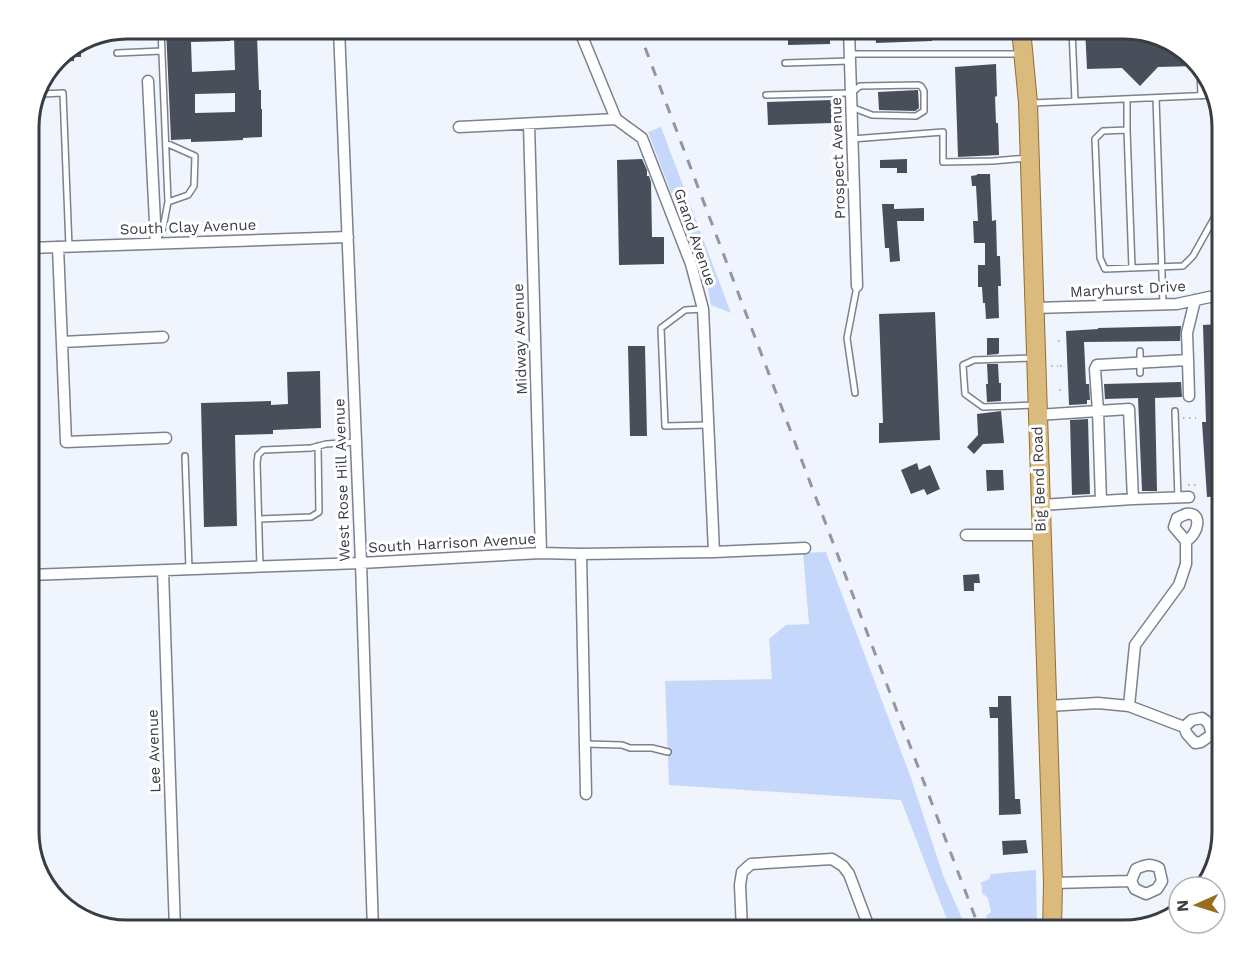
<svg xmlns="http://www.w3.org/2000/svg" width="1251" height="959" font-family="'Work Sans',sans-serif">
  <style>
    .green { fill: #c5d8fc }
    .building { fill: #494f5a; fill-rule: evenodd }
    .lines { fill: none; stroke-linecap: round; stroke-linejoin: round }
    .service-casing { stroke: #7b828e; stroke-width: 8 }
    .minor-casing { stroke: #7b828e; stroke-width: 13 }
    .primary-casing { stroke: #917030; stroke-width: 20 }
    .path { stroke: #adb1b9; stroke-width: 2; stroke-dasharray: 1.5 4.5; stroke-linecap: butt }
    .service { stroke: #fff; stroke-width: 5 }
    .minor { stroke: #fff; stroke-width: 10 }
    .primary { stroke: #daba7d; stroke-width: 18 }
    .rail { stroke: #93969e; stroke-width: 3; stroke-dasharray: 10 10; stroke-linecap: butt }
    .labels { text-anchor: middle; stroke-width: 6; stroke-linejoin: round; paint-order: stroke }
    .street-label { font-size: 15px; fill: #393c42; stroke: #fff }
    .rim { fill: none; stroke: #393c42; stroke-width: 3 }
  </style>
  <rect width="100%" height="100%" fill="#f0f4fd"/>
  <path class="green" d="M661 127 731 313 711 305 708 289 648 132Z
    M826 552 911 778 943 875 967 930H951L901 800 669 785 665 681 772 679 769 639 786 625 809 624 803 553Z
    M1036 870 1037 930H992L986 916 991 912C991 907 988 903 988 898L982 893V886L980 883 989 879 991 874Z"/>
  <path class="building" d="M166 28H229L230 41 191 42 192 72 235 70 234 37 257 36 259 90H261V109H262V137L243 138V140L222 141 191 142V139L171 140ZM235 93V112L195 113V94Z
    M788 28H830V44L788 45Z
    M875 28H932V41L876 43Z
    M1085 28H1124L1184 49 1197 64 1196 66 1158 67 1140 86 1122 68 1087 69Z
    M81 46V57H74V61L57 62 62 53Z
    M996 64 997 96 995 97 996 123H998L999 155 958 157 955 67Z
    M918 90 919 108 915 111 879 110 878 92Z
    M832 100 833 123 768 125 767 102Z
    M642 159 647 170V176H649L651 182 652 237H664V264L619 265 617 160Z
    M907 159V173H897V168H880V160Z
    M977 174H990L992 221 996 220 997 256H1000L1001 286H998L999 318 986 319 985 303H983L982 287H978V265H985V243H974L973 221H978L976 186H972L971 176 977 175Z
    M882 204H894V209L924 208V221H897L900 261 890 262 889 248H885Z
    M935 312 940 440 879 443V423H883L879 314Z
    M1218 324 1222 448V496L1207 497 1202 422H1206L1203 325Z
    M1181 326 1180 341 1084 342 1086 384H1089L1090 400H1087V404L1069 405 1066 331 1098 329V328Z
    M987 338H999V353L998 354 987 355Z
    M628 346H645L647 436H630Z
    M987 364H998L999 383H1001V401L987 402 986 384H988Z
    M320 371 321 428 273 430V434L235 435 237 526 204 527 201 403 271 401V405L288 404 287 372Z
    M1181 382 1182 397 1155 398 1157 491H1142L1138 398 1105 399 1104 384Z
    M1001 411 1004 443 983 444 974 454 967 447 978 435 977 414Z
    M1088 419 1090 494 1072 495 1070 420Z
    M917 463 919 470 930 465 940 489 927 495 924 489 911 494 901 470Z
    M986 470H1003L1004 490 987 491Z
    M979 574 980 583H974V591H964L963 575Z
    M998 696H1011L1015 799H1020L1021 814 999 815 998 718H990L989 707H998Z
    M1026 840 1028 853 1003 855 1002 841Z"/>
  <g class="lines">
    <defs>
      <path id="service" d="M967 29H1019
        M1072 29 1075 101
        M117 53 162 51
        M849 54H1019
        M785 63 850 61
        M1200 68 1201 96
        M42 94 63 93 69 247
        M766 95 851 93 860 86 918 85 921 86 924 91V111L916 116 872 115 851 107
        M1156 98 1163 304
        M1127 99V130L1103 131 1095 139 1100 258 1105 269 1183 266 1193 256 1222 204
        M1032 103 1215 95
        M1221 119 1222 168
        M1127 130 1132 268
        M852 139 943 132V162L993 161 1028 158
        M166 143 195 156 194 186 188 195 168 202
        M158 238 163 228 168 202 161 29
        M703 309 685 310 661 328 665 426 708 425
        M1033 358 974 360 963 365 965 394 983 407 1035 405
        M1140 373V351
        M855 393 847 338 857 286
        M1175 411 1178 498
        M185 456 189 568
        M259 519 311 517 319 512 318 446
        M260 567 257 463 258 455 263 450 311 448 326 444 356 442
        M585 744 622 745 630 748H652L668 752"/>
      <path id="minor" d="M339 29 361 563 373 930
        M579 29 616 119 642 138 691 264 703 309 714 552
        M849 29 857 286
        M148 81 156 243
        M529 124 541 553
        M459 127 616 119
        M58 247 66 442 166 438
        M29 248 348 237
        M1033 308 1177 304 1214 296 1222 292
        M62 342 163 337
        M1188 360 1189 396
        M1037 415 1098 411 1095 369 1097 365 1188 360 1187 333 1195 300
        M1101 501 1098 411 1129 409 1133 499
        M1041 505 1133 499 1189 497
        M966 535H1041
        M581 554 586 794
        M163 571 175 930
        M29 575 361 563 541 553 581 554 714 552 805 548
        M1048 706 1098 703 1129 706 1184 727 1187 734 1195 743 1201 742 1211 735C1211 727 1209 722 1202 718L1192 720 1184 727
        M1129 706 1135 645 1179 585 1186 564V541L1174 527 1177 518C1180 517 1183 515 1186 514 1203 511 1199 534 1186 541
        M1053 883 1131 881 1135 889 1146 894 1157 889 1162 881 1159 868C1150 863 1145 865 1136 869L1131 881
        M742 930 740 885 742 872 751 864 832 859 843 866 849 874 870 930"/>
      <path id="primary" d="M1021 29 1028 103 1053 883 1052 930"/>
    </defs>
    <use href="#service" class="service-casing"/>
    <use href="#minor" class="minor-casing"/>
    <use href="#primary" class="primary-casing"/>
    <path class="path" d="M1058 341H1063
      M1051 366H1058
      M1060 366H1064
      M1059 390H1065
      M1183 418H1196
      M1188 485H1197"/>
    <use href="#service" class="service"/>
    <use href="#minor" class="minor"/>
    <use href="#primary" class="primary"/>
    <path class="rail" d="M638 29 980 930"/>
  </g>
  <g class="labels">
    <g class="street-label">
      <text transform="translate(838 158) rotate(-92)" y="5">Prospect Avenue</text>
      <text transform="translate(188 227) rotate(-2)" y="5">South Clay Avenue</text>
      <text transform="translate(695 237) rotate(71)" y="5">Grand Avenue</text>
      <text transform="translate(1128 289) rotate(-3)" y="5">Maryhurst Drive</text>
      <text transform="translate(520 339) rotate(-92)" y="5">Midway Avenue</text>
      <text transform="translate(1039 479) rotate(-92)" y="5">Big Bend Road</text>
      <text transform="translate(342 480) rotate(-92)" y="5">West Rose Hill Avenue</text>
      <text transform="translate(452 543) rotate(-3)" y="5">South Harrison Avenue</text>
      <text transform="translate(154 751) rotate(-92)" y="5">Lee Avenue</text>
    </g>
  </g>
  <path d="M0 0H1251V959H0ZM127 39H1124A88 88 0 0 1 1212 127V832A88 88 0 0 1 1124 920H127A88 88 0 0 1 39 832V127A88 88 0 0 1 127 39Z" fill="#fff" fill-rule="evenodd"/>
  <path class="rim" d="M127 39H1124A88 88 0 0 1 1212 127V832A88 88 0 0 1 1124 920H127A88 88 0 0 1 39 832V127A88 88 0 0 1 127 39Z"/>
  <g transform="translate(1197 905) rotate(267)"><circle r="28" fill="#ffffff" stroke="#b0b1b3" stroke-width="1.5"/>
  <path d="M0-4.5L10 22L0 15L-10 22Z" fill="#986d1b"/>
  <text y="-9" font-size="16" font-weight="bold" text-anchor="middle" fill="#393c42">N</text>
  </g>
</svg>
